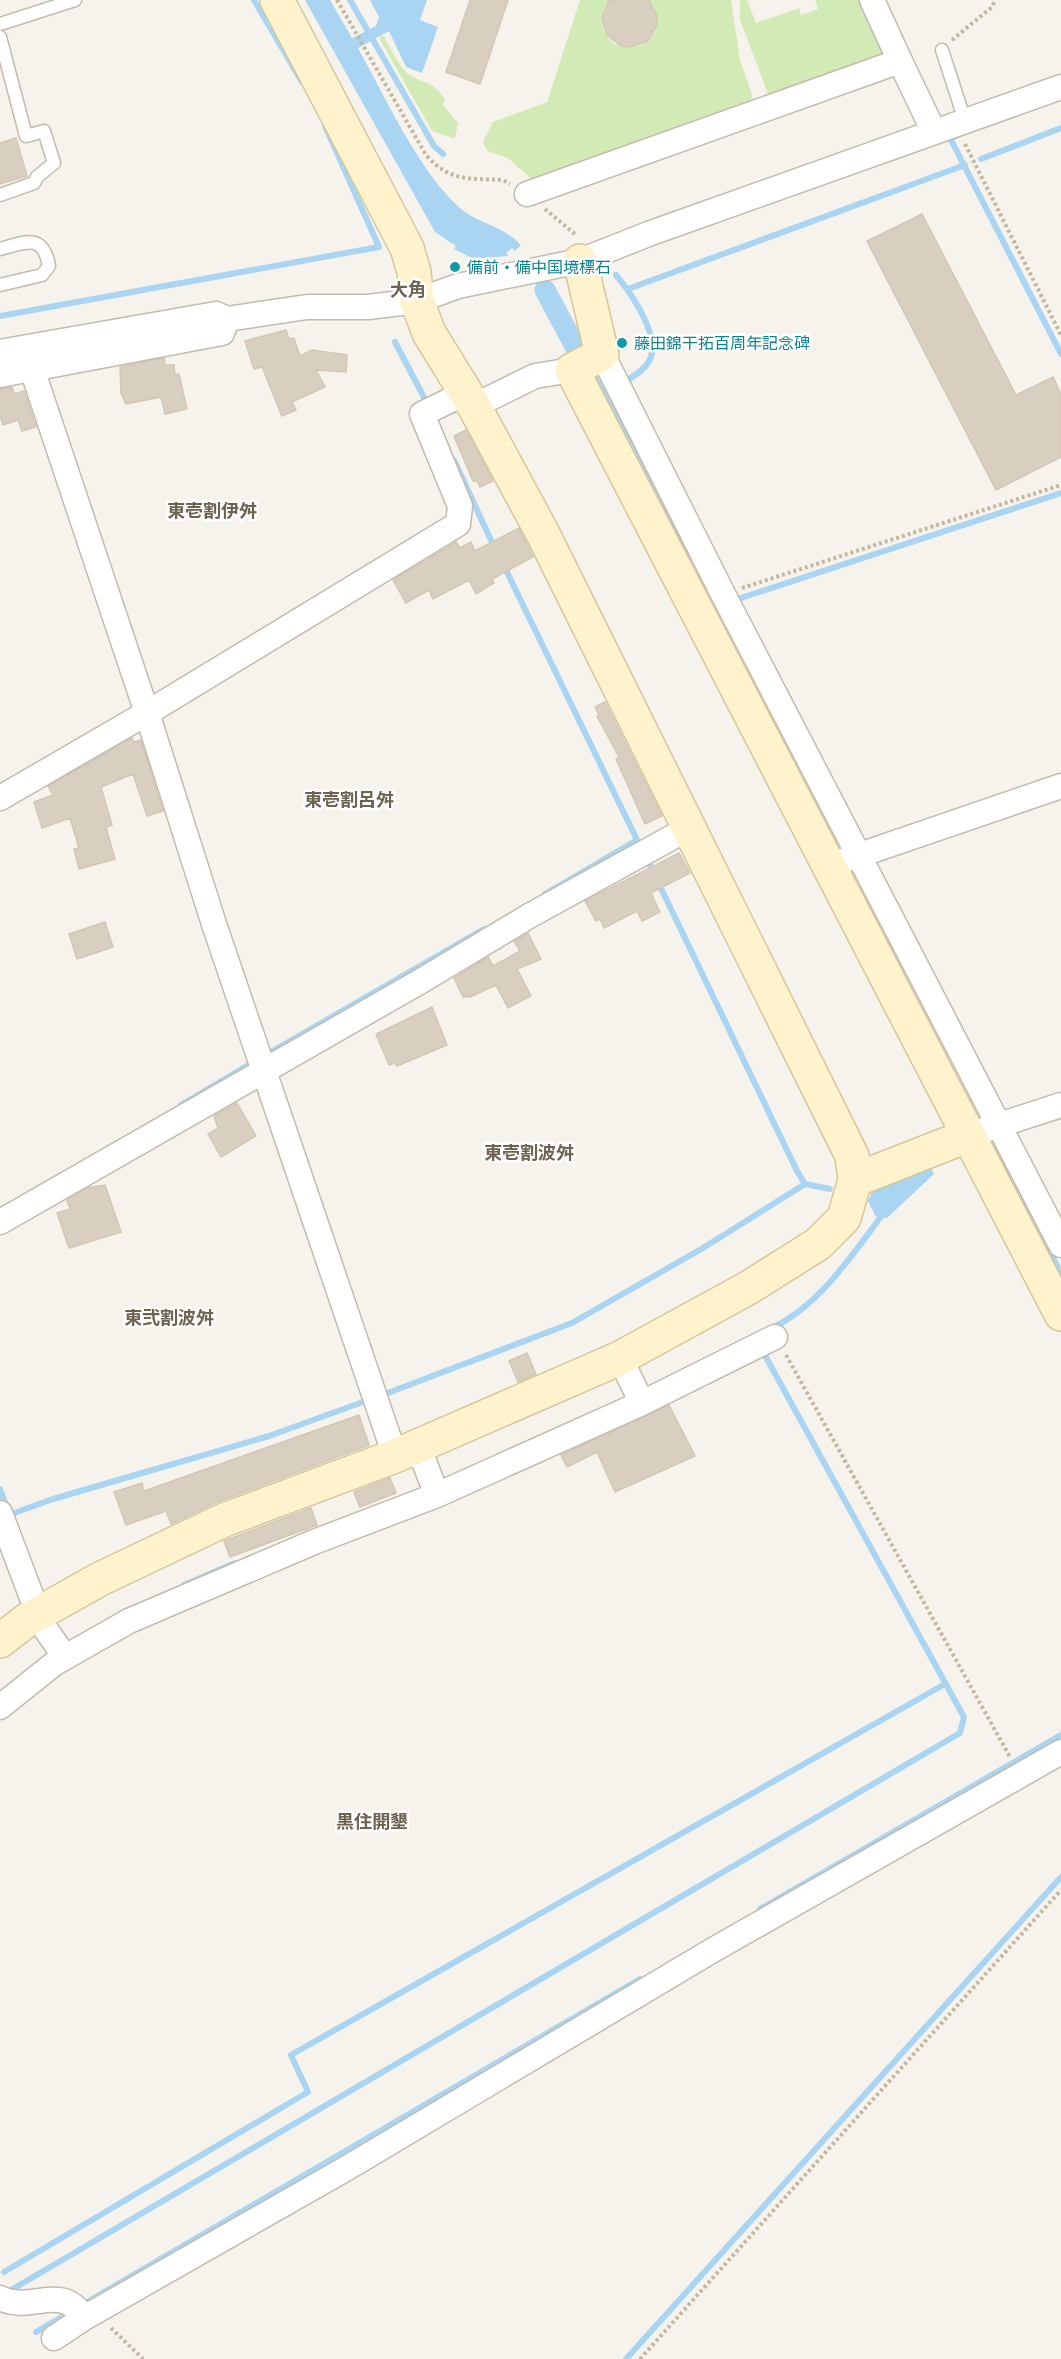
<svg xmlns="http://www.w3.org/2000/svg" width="1061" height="2359" font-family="Ubuntu,'Noto Sans JP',sans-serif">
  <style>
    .green { fill: #d2eab5 }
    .water { fill: #a9d4f2 }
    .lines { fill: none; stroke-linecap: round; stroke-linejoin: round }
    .stream { stroke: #a9d4f2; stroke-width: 6 }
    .canal { stroke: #a9d4f2; stroke-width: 21 }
    .building { fill: #d8cfc1; stroke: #d3c7b4; stroke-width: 1.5 }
    .lane-casing { stroke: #c2bbae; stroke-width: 15 }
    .street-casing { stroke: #c2bbae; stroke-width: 27 }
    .secondary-casing { stroke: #d6c79b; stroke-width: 36 }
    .path { stroke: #c4b79f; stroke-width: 4; stroke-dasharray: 3 3; stroke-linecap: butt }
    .lane { stroke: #fff; stroke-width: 12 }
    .street { stroke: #fff; stroke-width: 24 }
    .secondary { stroke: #fff3cd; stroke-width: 33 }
    .culture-dot { fill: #0f9aa8; stroke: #fff; stroke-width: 2 }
    .labels { text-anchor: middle; stroke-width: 5; stroke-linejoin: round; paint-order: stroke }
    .culture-label { font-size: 16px; fill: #0d838f; stroke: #fff; text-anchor: start }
    .neighbourhood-label { font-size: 18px; font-weight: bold; fill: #6e6250; stroke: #fff }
  </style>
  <rect width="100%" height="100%" fill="#f6f3ec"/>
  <path class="green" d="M580 0H611C604 7 601 16 603 26 612 68 681 41 649 0H731L740 60 752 94 751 102 537 184 508 158 487 151 483 142 493 122 547 102Z
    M740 0H747L756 23 799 8 801 15 818 9 815 0H865L890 56 769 96 740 20Z
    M383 35C390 47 397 63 406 72 417 83 434 79 445 100L443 105 458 123 455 139 432 131 379 38Z"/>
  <path class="water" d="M305 0H330L352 38 376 26 379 17 370 0H427L420 20 438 27 422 73 406 67 389 31 358 48C384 95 420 173 459 207 477 224 501 224 521 245L515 251 512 248 506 253 508 256 474 259 454 249 456 246 435 232Z
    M928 1162 934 1174 887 1218 876 1217 868 1201 873 1190Z"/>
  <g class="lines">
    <path class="stream" d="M254 0 302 82
      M350 0 434 146 443 154
      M949 136 1061 354
      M981 159 1061 128
      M616 275C631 293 664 340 648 363 642 372 631 378 622 383
      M628 289 965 165
      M0 316 379 247 325 126
      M395 342 428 405
      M596 379 689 553
      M454 460 495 549
      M504 566 641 848
      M738 599 1061 493
      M646 857 797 1171 805 1184 830 1189
      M545 894 637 840
      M264 1056 484 929
      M181 1105 255 1061
      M991 1134 1061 1274
      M772 1328C820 1305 852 1255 883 1214V1211
      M380 1396 572 1323 703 1248 805 1184
      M0 1489 7 1508
      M6 1516 53 1499 269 1436 371 1399
      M184 1585 235 1563
      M760 1909 1061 1735
      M4 2272 308 2092 291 2055 945 1684
      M6 2293 960 1733 964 1717 762 1350
      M82 2305 640 1979
      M36 2332 70 2312
      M626 2359 1061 1877"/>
    <path class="canal" d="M545 290 575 346"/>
  </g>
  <path class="building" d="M470 0H508L480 84 446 72Z
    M609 0H649L657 16V25L648 41 630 47 621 46 607 35 602 18Z
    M16 138 27 176 0 184V143Z
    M922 214 1016 395 1053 377 1061 394V457L996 490 867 241Z
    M286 330 289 339 294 338 300 356 312 350 347 355 346 372 316 370 325 387 292 402 296 410 282 416 262 367 254 369 245 341Z
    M164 358 165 365H174L175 375 179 374 187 409 165 414 161 397 126 404 121 393 120 367Z
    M12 387 14 394 24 391 36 427 22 431 18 420 3 425 0 416V389Z
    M466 430 493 481 480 487 477 481H473L454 436Z
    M519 528 533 557 492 579 494 583 476 594 469 580 433 599 429 590 406 603 393 580 456 542 460 548 471 542 475 551Z
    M605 702 662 816 645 824 616 759 619 757 597 716 599 715 595 707Z
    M132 738 134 742 141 740 163 811 147 816 133 774 101 787 112 825 106 827 115 859 79 869 74 849 79 848 70 818 42 828 34 802 53 795 48 786Z
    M679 853 690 873 651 893 660 912 642 921 637 911 604 928 600 919 596 921 585 901Z
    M105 922 113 947 77 959 69 934Z
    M528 933 541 959 517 969 531 996 508 1008 496 985 470 997H463L454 978 488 957 493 966 520 951 514 941Z
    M432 1007 447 1045 397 1066 395 1063 389 1065 376 1034Z
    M237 1103 256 1136 221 1157 208 1134 218 1128 214 1116Z
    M105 1185 121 1232 69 1248 57 1213 70 1209 67 1200 87 1188Z
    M527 1353 536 1374 518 1382 509 1361Z
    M669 1405 695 1456 615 1492 597 1452 567 1467 561 1455Z
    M359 1415 369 1445 217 1502 171 1524 166 1511 126 1525 114 1492 142 1483 144 1491Z
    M390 1478 396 1493 360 1507 354 1492Z
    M311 1508 317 1525 230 1557 224 1541Z"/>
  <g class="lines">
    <defs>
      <path id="lane" d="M0 24 75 0
        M0 37 26 136 44 131 54 163 37 177 34 183 0 195
        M942 50 965 121
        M0 249C26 242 43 233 49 266L42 275 0 285"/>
      <path id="street" d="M872 0 900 61
        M527 194 900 61 934 132
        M0 352 216 314 227 319 307 307H368L417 301 458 286 580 261 651 233 1061 87
        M602 354 723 594 1061 1245
        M32 369 147 713 214 924 395 1456
        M0 375 222 333 227 319
        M474 406 535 376 572 370
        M0 798 147 713 458 524 460 506 422 414 465 393
        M845 860 1061 786
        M984 1130 1061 1105
        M0 1222 421 981 529 916 689 828
        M620 1358 642 1403
        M418 1446 437 1495
        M0 1513 42 1624 65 1657
        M0 1707 55 1663 129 1621 314 1542 437 1495 642 1403 775 1337
        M0 2298C31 2314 61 2281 84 2318
        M54 2338 84 2318 347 2168 713 1950 1061 1752"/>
      <path id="secondary" d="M277 0 407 248 414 272 417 301 429 333 474 406 543 534 852 1156 855 1180
        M580 261 602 354 572 370 1061 1314
        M0 1641 27 1620 100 1579 224 1520 395 1456 620 1358 748 1288 818 1244 844 1218 855 1180 967 1136"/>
    </defs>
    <use href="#lane" class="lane-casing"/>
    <use href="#street" class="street-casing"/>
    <use href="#secondary" class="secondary-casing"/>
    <path class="path" d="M337 0 426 155C450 182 468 178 503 180L510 184
      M952 40 992 7 995 0
      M965 144 1061 335
      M545 209 576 235
      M742 588 1061 485
      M786 1355 1010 1757
      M111 2328 143 2359
      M640 2359 1061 1890"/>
    <use href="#lane" class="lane"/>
    <use href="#street" class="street"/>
    <use href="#secondary" class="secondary"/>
  </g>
  <g class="culture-dot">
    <circle cx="455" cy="267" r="6"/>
    <circle cx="622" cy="343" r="6"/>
  </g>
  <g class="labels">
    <g class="culture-label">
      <text x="467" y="273">備前・備中国境標石</text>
      <text x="634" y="349">藤田錦干拓百周年記念碑</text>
    </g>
    <g class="neighbourhood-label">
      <text x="408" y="296">大角</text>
      <text x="212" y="517">東壱割伊舛</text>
      <text x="349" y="806">東壱割呂舛</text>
      <text x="529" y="1159">東壱割波舛</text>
      <text x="169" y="1324">東弐割波舛</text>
      <text x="372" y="1828">黒住開墾</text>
    </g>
  </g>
</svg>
